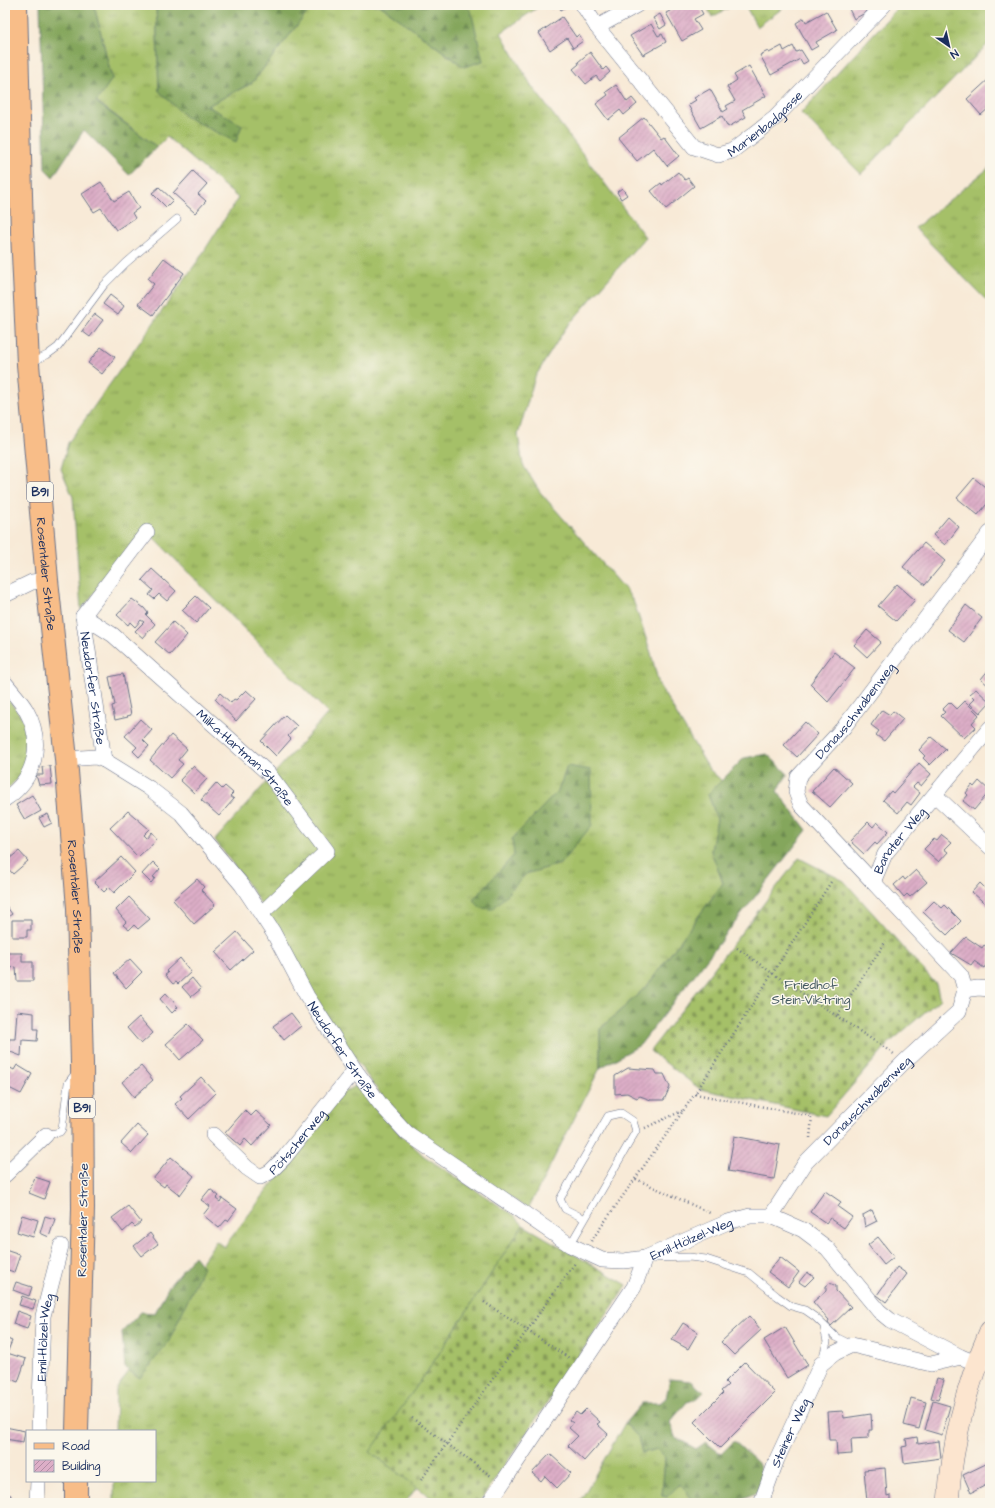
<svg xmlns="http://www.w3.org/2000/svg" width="995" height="1508" font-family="'Architects Daughter',sans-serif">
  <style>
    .grass { fill: url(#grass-tufts); stroke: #607862 }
    .forest { fill: url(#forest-firs); stroke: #506a5d }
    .cemetery { fill: url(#cemetery-stones); stroke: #607862 }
    .building { fill: url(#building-hatch) }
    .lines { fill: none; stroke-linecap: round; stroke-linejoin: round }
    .service-casing { stroke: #687088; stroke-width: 8 }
    .minor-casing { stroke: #687088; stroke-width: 16 }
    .secondary-casing { stroke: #687088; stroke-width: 22 }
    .primary-casing { stroke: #687088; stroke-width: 24 }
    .path { stroke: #687088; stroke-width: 2.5; stroke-dasharray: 1 3; stroke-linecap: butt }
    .service { stroke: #fff; stroke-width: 7 }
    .minor { stroke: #fff; stroke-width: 15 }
    .secondary { stroke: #fce5cf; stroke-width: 21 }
    .primary { stroke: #f8bd88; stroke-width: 22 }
    .labels { text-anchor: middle; stroke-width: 3; stroke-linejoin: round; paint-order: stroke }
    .shield { fill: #fbf7ec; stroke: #5e6b89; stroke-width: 1 }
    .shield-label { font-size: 12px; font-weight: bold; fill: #1b2f5e }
    .street-label { font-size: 13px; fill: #1b2f5e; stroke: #fbf7ec }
    .park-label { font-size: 13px; fill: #445a61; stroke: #fbf7ec }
  </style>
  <defs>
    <pattern id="grass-tufts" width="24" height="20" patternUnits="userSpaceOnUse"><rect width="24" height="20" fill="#a5c067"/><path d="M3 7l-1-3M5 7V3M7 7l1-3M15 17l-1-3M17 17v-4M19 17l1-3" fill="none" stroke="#869c58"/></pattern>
    <pattern id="forest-firs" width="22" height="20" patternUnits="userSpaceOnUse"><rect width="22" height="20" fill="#84a65c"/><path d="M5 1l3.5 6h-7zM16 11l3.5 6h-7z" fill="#6b884f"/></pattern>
    <pattern id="cemetery-stones" width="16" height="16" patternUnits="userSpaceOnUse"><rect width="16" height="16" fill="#a5c067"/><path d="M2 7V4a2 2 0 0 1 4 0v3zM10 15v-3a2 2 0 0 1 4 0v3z" fill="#869c58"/></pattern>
    <pattern id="building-hatch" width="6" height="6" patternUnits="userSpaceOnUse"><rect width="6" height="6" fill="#ddaec7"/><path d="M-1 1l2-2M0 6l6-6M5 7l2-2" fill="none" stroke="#b28ea5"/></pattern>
  </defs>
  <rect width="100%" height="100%" fill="#fbf7ec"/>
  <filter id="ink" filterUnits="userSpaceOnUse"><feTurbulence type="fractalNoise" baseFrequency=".025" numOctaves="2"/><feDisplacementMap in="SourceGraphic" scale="8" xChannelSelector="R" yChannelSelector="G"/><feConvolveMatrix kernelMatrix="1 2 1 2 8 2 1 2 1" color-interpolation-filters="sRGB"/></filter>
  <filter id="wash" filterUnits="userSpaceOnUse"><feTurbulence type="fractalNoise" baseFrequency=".012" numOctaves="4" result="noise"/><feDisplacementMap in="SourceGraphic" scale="16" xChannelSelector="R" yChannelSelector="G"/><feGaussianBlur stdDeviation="0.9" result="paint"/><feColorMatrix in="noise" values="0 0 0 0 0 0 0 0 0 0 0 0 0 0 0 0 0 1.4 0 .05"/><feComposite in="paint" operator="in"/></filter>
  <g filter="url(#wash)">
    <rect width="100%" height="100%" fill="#f8ead7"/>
    <path class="grass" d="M94 5H156L159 91 242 125 207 106 252 83 313 5H380L464 67 471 11 465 5H541L501 33 531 85 645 237 565 329 535 377 518 435 523 465 540 492 626 590 634 603 651 653 659 685 709 769 722 781 708 794 717 819 711 851 723 883 647 986 600 1029V1068L528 1209 433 1147 390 1107 341 1040 252 890 215 840 328 713 145 529 81 610 73 497 61 469 68 443 199 259 238 198 167 137 157 147 96 101 112 79Z
      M706 5H734L712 17Z
      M745 5H787L757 27Z
      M900 5H990V42L861 174 801 113Z
      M990 167V304L915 228Z
      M7 698 25 721 31 744 25 770 5 792V699Z
      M357 1085 398 1132 424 1156 515 1216 523 1225 429 1369 371 1452 417 1487 405 1503H114V1481H155V1431H115L116 1390 216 1241 224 1247 340 1095Z
      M625 1423 638 1437 642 1453 657 1449 665 1458 662 1496 667 1497 680 1483 694 1503H579Z"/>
    <path class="forest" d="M40 5H94L112 79 96 102 157 147 129 175 84 130 53 177 45 169Z
      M156 5H313L252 83 207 106 242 125 236 142 186 117 159 91Z
      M380 5H465L471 11 483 61 464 67Z
      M767 754 788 774 777 791 807 830 640 1045 600 1068V1029L647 986 723 883 711 851 717 819 708 794 744 758Z
      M567 766 591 770 592 825 560 864 526 874 493 909 481 908 473 900 514 855 512 839 558 791Z
      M194 1256 203 1267 169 1341 140 1378 125 1368 122 1332 141 1312 155 1313 169 1286Z
      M670 1379 690 1381 704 1392 697 1399 687 1402 670 1422 675 1437 696 1449 706 1442 721 1454 734 1441 758 1463 763 1477 757 1493 731 1503H694L680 1484 667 1497 662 1496 665 1458 657 1449 642 1453 638 1437 625 1423 642 1403H660L666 1398Z"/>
    <path class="cemetery" d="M799 858 844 881 936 984 940 999 888 1044 826 1116 700 1089 650 1051Z
      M523 1225 627 1285 479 1503H438L370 1452 429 1369Z"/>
    <g id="blocks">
      <path class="building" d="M551 5H569L561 10 558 5 553 8Z
        M681 5H698L703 14 694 19 701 30 682 41 666 13Z
        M854 5H863L867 12 854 19 849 9Z
        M826 11 837 30 816 42 818 46 811 50 796 23 804 18 806 22Z
        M660 14 666 25 660 29 653 18Z
        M562 17 576 37 579 34 583 41 573 48 567 38 550 50 539 33Z
        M651 24 658 36 662 34 666 42 643 55 630 36Z
        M782 46 784 51 793 46 796 52 801 50 808 61 803 64 800 59 771 75 760 55 768 51 769 53Z
        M590 52 603 70 606 67 610 72 600 81 596 76 586 84 573 69 579 64 578 62Z
        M749 66 766 96 742 110 746 117 728 127 722 116 701 128 688 105 696 100 694 98 710 89 723 112 728 109 726 106 735 101 727 87 737 80 734 75Z
        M990 78V107L981 115 967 99Z
        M616 85 627 102 632 98 637 104 624 115 620 110 608 120 596 104 608 95 606 92Z
        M644 117 661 138 664 136 679 156 667 166 653 148 637 161 618 138Z
        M193 171 207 184 198 194 206 201 195 213 173 193Z
        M678 172 685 180 688 178 694 186 666 209 651 191 661 183 662 185Z
        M101 182 114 201 129 192 139 208 132 213 135 218 116 230 101 208 94 212 82 194Z
        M159 187 173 200 166 207 152 193Z
        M622 188 627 195 621 199 617 192Z
        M164 258 184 273 153 315 138 304 154 284 148 279Z
        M110 295 124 306 118 315 103 304Z
        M95 314 103 320 90 337 82 331Z
        M101 347 115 357 102 374 88 363Z
        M974 478 990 491V500L978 515 957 498Z
        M948 517 959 527 945 545 933 535Z
        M924 543 945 561 925 585 903 567Z
        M152 569 176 591 167 601 159 594 154 599 149 595 153 590 142 580Z
        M897 584 915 600 896 621 878 606Z
        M196 596 209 608 196 623 182 610Z
        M132 599 144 608 148 613 146 615 155 624 143 638 135 631 144 622 141 620 135 627 130 622 128 625 117 615Z
        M966 605 982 618 964 642 948 630Z
        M173 622 187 635 170 655 155 642Z
        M867 630 881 642 867 657 854 645Z
        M834 652 855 668 828 702 810 684Z
        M990 668V687L981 679Z
        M123 674 131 715 127 716 128 717 115 720 112 706 115 705 109 677Z
        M976 689 990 702 980 713 970 704 975 699 970 694Z
        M246 690 256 699 236 721 215 699 220 693 231 703 234 699 236 700Z
        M965 701 979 715 972 723 976 727 964 738 941 716 945 712 942 710 950 702 957 709Z
        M882 710 890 715 893 711 903 719 884 741 876 735 879 731 871 725Z
        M285 715 297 726 288 736 291 739 276 756 261 741Z
        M140 719 152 730 143 740 149 746 139 757 133 751 137 747 125 736Z
        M805 722 818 734 797 757 784 745Z
        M171 735 187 749 178 760 183 764 170 778 150 760Z
        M931 737 946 749 930 765 923 758 925 756 919 750Z
        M919 763 931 774 921 786 917 783 913 787 920 793 911 805 907 802 898 813 883 800 891 791 893 793Z
        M50 766 52 784 39 785 36 775H43L42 767Z
        M193 766 207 779 194 793 180 780Z
        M834 767 852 783 830 807 812 791Z
        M979 781 990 791 974 810 963 801 968 795 966 793 972 785 974 787Z
        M216 783 222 789 225 786 233 793 230 796 234 799 219 816 201 800Z
        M32 795 41 811 25 820 16 805Z
        M128 811 149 829 143 835 146 838 151 832 157 839 138 857 110 828Z
        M48 814 52 823 44 827 39 818Z
        M868 822 873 827 877 822 888 832 877 844 875 842 864 854 850 841Z
        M942 835 951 842 944 849 948 852 939 862 924 849 934 839 937 841Z
        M19 851 28 861 13 874 5 865V862Z
        M121 857 135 872 114 893 109 887 104 892 94 882Z
        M153 862 160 869 153 877 155 878 151 883 142 874Z
        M916 870 927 882 910 897 907 894 904 897 894 885 903 877 905 880Z
        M197 879 204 887 201 890 215 905 194 924 173 900Z
        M990 882V908L972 892 980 883 985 888Z
        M129 897 150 919 138 929 134 925 129 930 123 925 126 922 116 910Z
        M934 901 942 908 945 905 961 921 947 935 923 912Z
        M5 904 12 914 5 919Z
        M12 920H31V930H27V937H12Z
        M237 932 253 950 231 970 215 952Z
        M966 937 982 948 984 945 990 949V968L986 965 984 968 974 961 971 965 951 953Z
        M5 953H22V962H33V981H17L16 967 5 969Z
        M180 958 191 972 178 984 176 982 173 984 165 975 168 973 166 971Z
        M130 959 142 972 126 988 114 973Z
        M192 978 201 989 191 997 182 987Z
        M166 993 178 1007 172 1013 160 999Z
        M17 1011 34 1013V1029H38L37 1041 22 1040 21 1056 8 1051 9 1039H15Z
        M291 1013 301 1026 284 1040 273 1026Z
        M139 1017 153 1033 141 1044 127 1028Z
        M188 1024 203 1040 180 1060 166 1044Z
        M5 1065 14 1070 17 1065 32 1074 21 1094 5 1086Z
        M141 1066 153 1080 134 1097 122 1082Z
        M628 1068 655 1070 657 1074H664L670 1087 664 1100H651L640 1096 637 1098 627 1093 615 1094V1076Z
        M201 1077 216 1093 189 1119 175 1104 182 1098 180 1096Z
        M245 1110 251 1116 256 1111 271 1125 252 1146 245 1139 240 1146 225 1133Z
        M137 1125 148 1135 132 1153 121 1143Z
        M734 1136 780 1145 774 1179 728 1171Z
        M171 1157 194 1176 180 1195 166 1184 164 1187 153 1179Z
        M35 1177 50 1182 44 1199 29 1193Z
        M210 1189 219 1196 216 1199 220 1202 222 1198 237 1209 228 1221 226 1220 219 1228 203 1215 210 1206 201 1200Z
        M825 1191 841 1202 838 1207 852 1217 844 1228 830 1218 826 1223 810 1212Z
        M128 1206 141 1222 135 1227 132 1224 123 1232 112 1218Z
        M872 1210 877 1221 865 1227 863 1215Z
        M22 1215 38 1220 33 1237 17 1232Z
        M45 1216 55 1219 49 1237 40 1233Z
        M150 1233 158 1244 142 1256 134 1246Z
        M878 1237 894 1257 884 1265 868 1245Z
        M5 1250 20 1255 14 1272 5 1269Z
        M780 1257 799 1272 788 1287 768 1272Z
        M897 1267 907 1274 886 1302 877 1295Z
        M807 1272 814 1277 805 1286 799 1282Z
        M16 1282 32 1287 29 1296 13 1290Z
        M830 1283 836 1286V1291L851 1307 831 1326 828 1322 829 1320 813 1302 826 1291V1286Z
        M22 1296 36 1301 33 1309 19 1305Z
        M17 1311 31 1316 27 1329 13 1324Z
        M749 1316 761 1330 734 1355 721 1342Z
        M683 1323 698 1332 688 1349 672 1340Z
        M785 1327 808 1365 787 1378 764 1340Z
        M5 1338 12 1341 7 1353 26 1359 18 1382 5 1377Z
        M745 1362 775 1393 720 1448 694 1422 723 1393 721 1391 728 1385 725 1382Z
        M937 1378 944 1380 938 1400 931 1398Z
        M911 1398 926 1402 919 1429 904 1425Z
        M933 1401 950 1406 942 1435 925 1430Z
        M586 1409 600 1422 597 1424 608 1434 584 1461 568 1446 578 1436 569 1428 573 1423 569 1420 576 1412 580 1415Z
        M843 1411 844 1418 871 1414 872 1430H869V1438L851 1439 852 1454 837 1455 836 1440H829L827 1412Z
        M5 1427 25 1431 23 1442 5 1439Z
        M917 1437 918 1444 939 1441 941 1458 904 1463 902 1447 907 1446 906 1439Z
        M550 1454 571 1473 557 1488 545 1476 541 1481 532 1473Z
        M990 1462V1483L971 1493 963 1475Z
        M885 1468 887 1496 890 1495V1503H863L867 1502 864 1470Z
        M5 1494 11 1495 9 1503H5Z"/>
    </g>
  </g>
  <g filter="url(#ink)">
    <use href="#blocks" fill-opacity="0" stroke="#687088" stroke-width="1"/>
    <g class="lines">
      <defs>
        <path id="service" d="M30 363 47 355 58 347 104 285 126 263 177 219
          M46 1135 60 1132 62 1129 68 1083 77 1071
          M570 1245 636 1131 633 1121 621 1113 608 1116 560 1199 565 1209 585 1219
          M655 1258 689 1257 706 1259 749 1273 777 1296 791 1306 805 1310 815 1317 836 1337 850 1344
          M822 1360 827 1342 824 1327
          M978 1364 990 1367"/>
        <g id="minor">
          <path id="s1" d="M583 5 597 27 694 147 718 155 732 151 775 118 884 5"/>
          <path d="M597 27 637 5"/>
          <path d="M5 595 32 582 47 580"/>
          <path id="s2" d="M83 616 113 635 268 773 327 851 262 913"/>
          <path id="s3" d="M83 616 104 760"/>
          <path d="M83 616 147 532"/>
          <path d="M5 683C12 692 20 700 26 710 44 742 36 779 5 799"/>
          <path id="s4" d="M66 759 96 757 104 760 149 788 181 813 242 885 273 932 307 996 355 1070 381 1105 407 1133 570 1245 602 1260 624 1261 645 1258 728 1222 750 1216H771L803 1230 827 1248 879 1311 890 1320 961 1357 976 1363"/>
          <path d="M935 795 990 847"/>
          <path id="s5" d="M873 882 801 805 796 792 798 777 844 727 990 533"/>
          <path id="s6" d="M965 990 961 976 873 882 885 854 990 728"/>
          <path d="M965 990 978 988 990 989"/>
          <path id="s7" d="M213 1135 247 1168 260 1177 270 1172 284 1158 355 1070"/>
          <path d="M5 1175 46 1135"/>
          <path id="s8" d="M771 1216 806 1162 905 1061 959 1011 965 990"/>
          <path id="s9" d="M39 1431 43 1316 61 1246"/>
          <path d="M37 1503 38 1481"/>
          <path d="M489 1503 634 1287 645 1258"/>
          <path id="s10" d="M761 1503 777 1459 821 1364 835 1353 852 1345 931 1364 961 1357"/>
        </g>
        <path id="secondary" d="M948 1503C952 1443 966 1386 990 1331"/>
        <g id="primary">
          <path id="s11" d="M16 5 22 232 28 364 47 580 66 759 78 908 82 1063 83 1208 77 1431"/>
          <path d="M76 1503V1481"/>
        </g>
      </defs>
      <use href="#service" class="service-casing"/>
      <use href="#minor" class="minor-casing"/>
      <use href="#secondary" class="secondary-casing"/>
      <use href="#primary" class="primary-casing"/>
      <path class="path" d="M737 948 772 973 894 1054
        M838 1015 886 941
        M645 1128 684 1110
        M810 1138 812 1116 695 1094 831 882
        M636 1179 712 1214
        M591 1241 695 1094
        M484 1302 569 1358
        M412 1418 491 1476
        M421 1480 575 1263"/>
      <use href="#service" class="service"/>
      <use href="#minor" class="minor"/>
      <use href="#secondary" class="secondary"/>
      <use href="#primary" class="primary"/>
    </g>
  </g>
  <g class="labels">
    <g class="shield">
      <rect x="27" y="482" width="26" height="20" rx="3"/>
      <rect x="69" y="1098" width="26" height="20" rx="3"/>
    </g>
    <g class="shield-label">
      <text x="40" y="496">B91</text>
      <text x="82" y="1112">B91</text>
    </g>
    <g class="street-label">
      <text dy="5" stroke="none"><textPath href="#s1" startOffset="263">Marienbadgasse</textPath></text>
      <text dy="5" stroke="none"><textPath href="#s11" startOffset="570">Rosentaler Straße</textPath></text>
      <text dy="5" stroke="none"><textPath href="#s3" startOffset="73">Neudorfer Straße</textPath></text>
      <text dy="5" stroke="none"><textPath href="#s5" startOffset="222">Donauschwabenweg</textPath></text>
      <text dy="5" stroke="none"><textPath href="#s2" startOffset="216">Milka-Hartman-Straße</textPath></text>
      <text dy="5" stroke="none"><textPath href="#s6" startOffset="193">Banater Weg</textPath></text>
      <text dy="5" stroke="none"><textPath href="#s11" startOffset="894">Rosentaler Straße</textPath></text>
      <text dy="5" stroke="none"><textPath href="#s4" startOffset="420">Neudorfer Straße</textPath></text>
      <text dy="5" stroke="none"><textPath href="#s8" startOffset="151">Donauschwabenweg</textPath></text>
      <text dy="5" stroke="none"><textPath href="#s7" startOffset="115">Pötscherweg</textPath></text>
      <text transform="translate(82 1220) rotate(-89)" y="5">Rosentaler Straße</text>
      <text dy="5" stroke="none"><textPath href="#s4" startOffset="852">Emil-Hölzel-Weg</textPath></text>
      <text dy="5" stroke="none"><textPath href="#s9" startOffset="94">Emil-Hölzel-Weg</textPath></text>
      <text dy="5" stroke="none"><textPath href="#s10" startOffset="76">Steiner Weg</textPath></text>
    </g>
    <g class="park-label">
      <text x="811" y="989">Friedhof<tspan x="811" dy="15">Stein-Viktring</tspan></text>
    </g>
  </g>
  <rect width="995" height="1508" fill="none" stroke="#fbf7ec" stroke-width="20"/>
  <rect x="26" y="1430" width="130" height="52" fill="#fbf7ec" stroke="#a1a7b3"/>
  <rect x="34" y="1443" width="20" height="6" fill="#f8bd88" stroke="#a1a7b3"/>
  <text x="62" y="1450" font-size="12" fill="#1b2f5e">Road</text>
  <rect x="34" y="1460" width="20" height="12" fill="url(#building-hatch)" stroke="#a1a7b3"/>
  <text x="62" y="1470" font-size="12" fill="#1b2f5e">Building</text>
  <g transform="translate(949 46) rotate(146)" stroke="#fbf7ec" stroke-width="3" paint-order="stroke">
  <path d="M0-3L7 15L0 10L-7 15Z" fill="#1b2f5e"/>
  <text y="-6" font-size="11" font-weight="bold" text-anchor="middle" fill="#1b2f5e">N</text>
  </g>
</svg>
